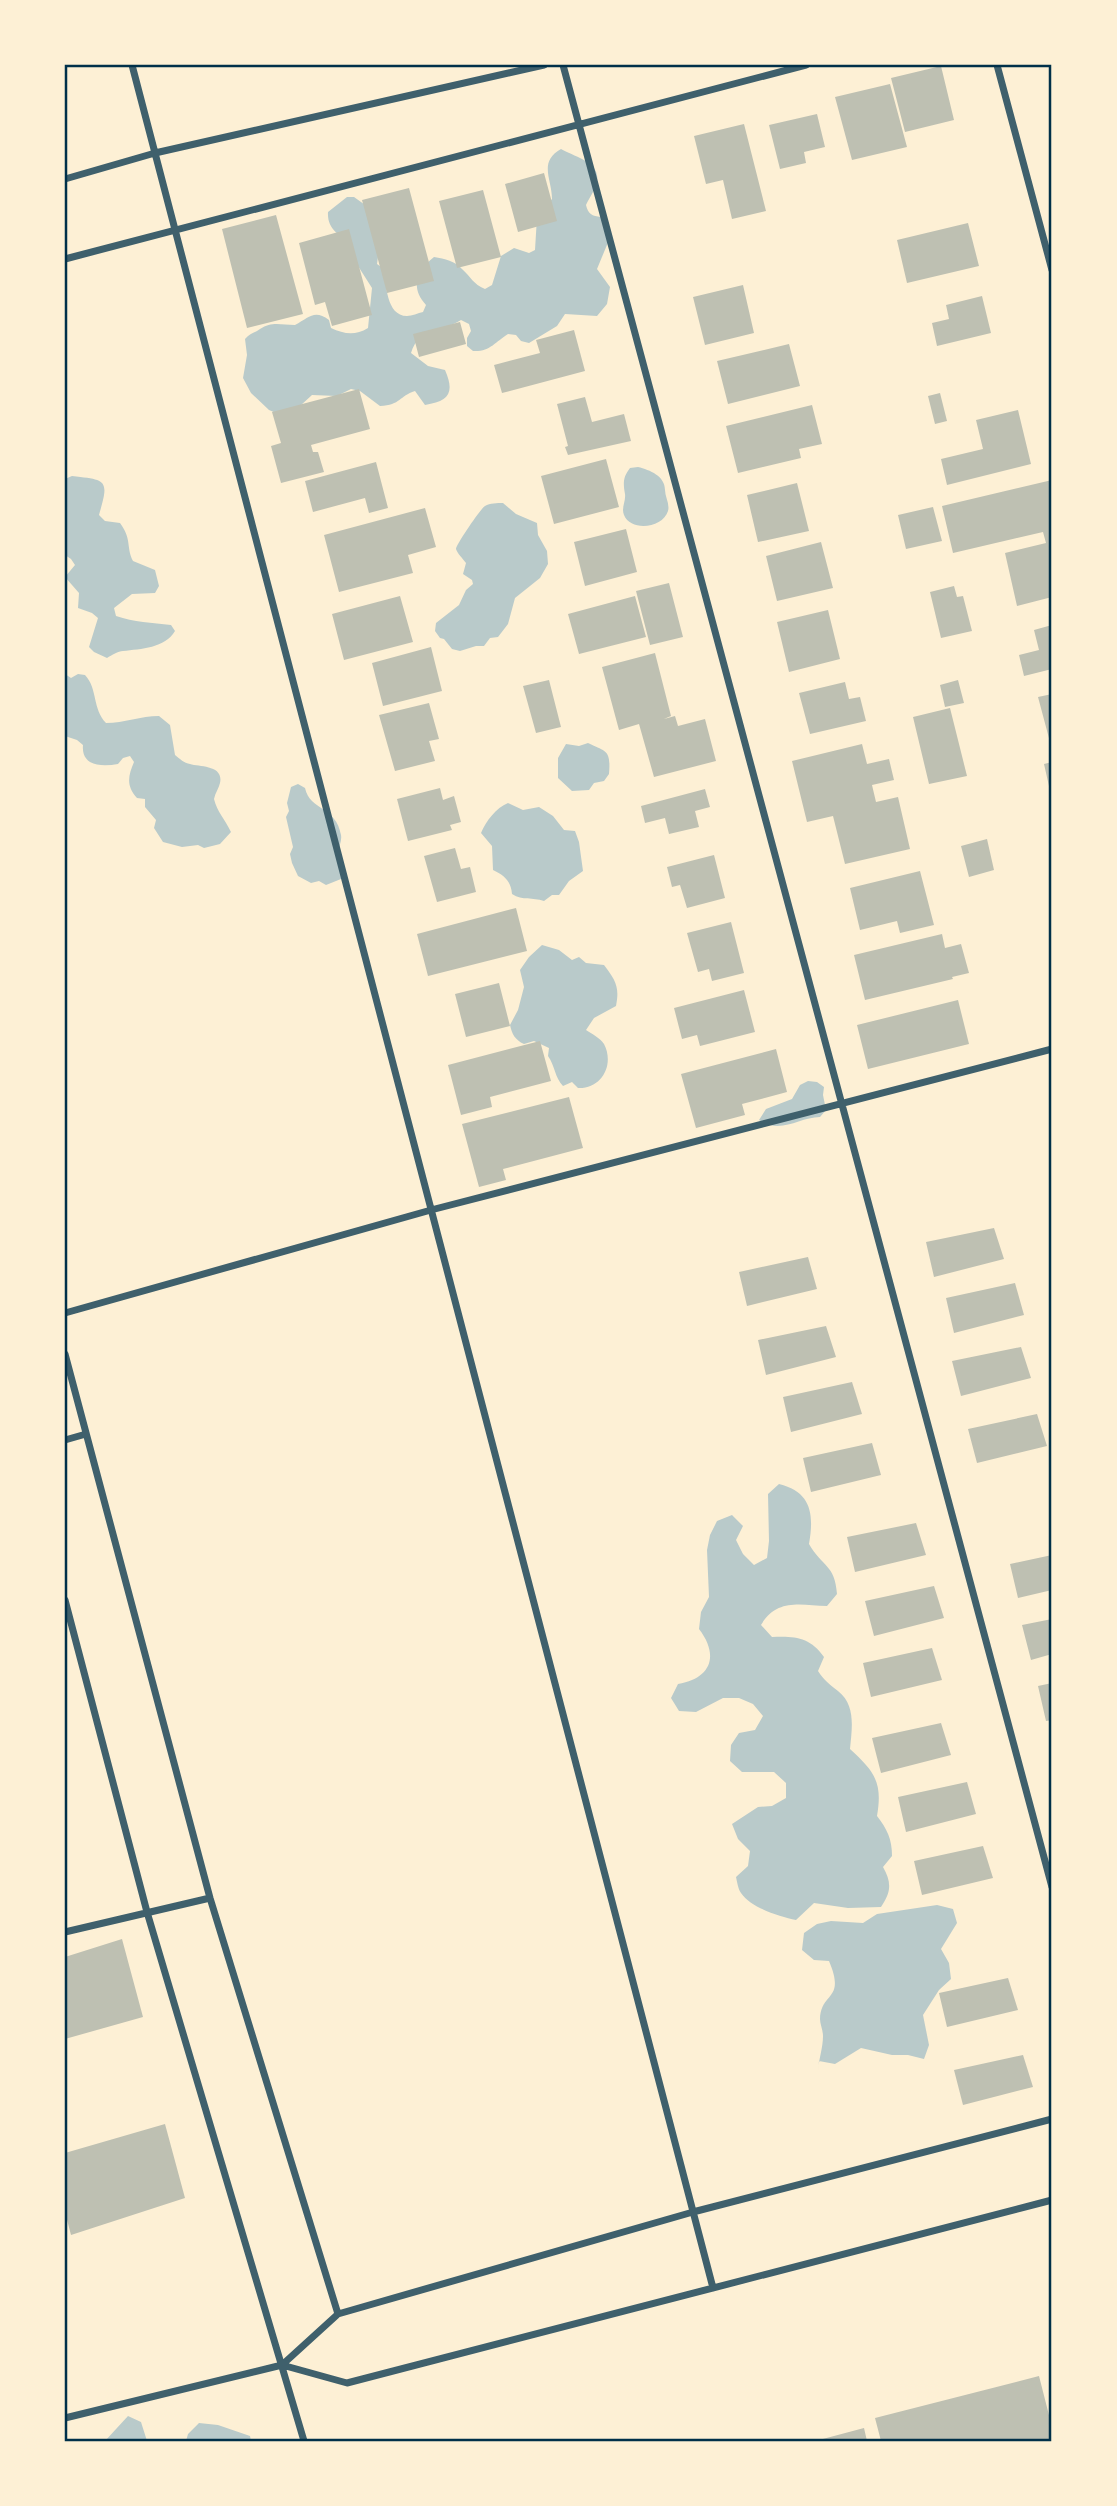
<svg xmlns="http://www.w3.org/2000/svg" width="1117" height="2506" font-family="'Source Sans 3',sans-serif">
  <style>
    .green { fill: #b9caca }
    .building { fill: #bec0b2 }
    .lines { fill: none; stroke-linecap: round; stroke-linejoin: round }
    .minor { stroke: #3f606c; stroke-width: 7 }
    .neatline { fill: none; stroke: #003049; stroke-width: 2.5 }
  </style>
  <rect width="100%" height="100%" fill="#fdf0d5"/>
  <path class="green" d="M561 149C574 157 604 162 596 185 594 192 589 198 586 205 588 214 592 216 601 217L609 240 597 269 610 287 607 304 597 316 565 314 557 326 529 343 521 341 516 335 508 334C495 342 490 352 473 351L467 346V338L471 331 469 324 461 320C443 332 419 327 411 353L428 366 445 370C455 393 449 401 425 405L415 391C399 396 401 405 380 406L360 391 351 389 337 396 312 395 300 406 276 413 269 410 251 393 243 378 247 355 245 339C250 333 255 333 260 329 272 321 281 325 295 325 309 318 314 309 329 320L331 328C344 334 355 336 368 328L372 288 358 266 351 243C339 235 327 229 328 212L347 197H354L368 207 378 257 377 264 384 269C386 283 386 316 407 316 412 316 418 313 423 312L426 305C409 287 418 270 434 257 445 259 455 261 462 269 471 277 473 284 485 289L492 285 501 256 514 248 529 253 535 250 537 217 552 199C552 179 538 162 561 149Z
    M638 467C650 470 665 476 665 490 665 497 670 504 668 511 663 528 631 532 624 515 621 508 626 501 625 494 623 483 623 477 630 468Z
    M72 476C108 480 109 480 99 515L105 521 120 523C132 539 126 547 133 561L155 570 159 586 155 593 132 594 114 608 116 616C134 622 152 623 171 625L175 631C165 648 141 649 123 651 118 651 112 655 107 658L94 652 89 647 98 618 92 613 78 608 79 593 65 577 75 565 71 559 65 555V479Z
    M503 503 516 514 537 523 538 535 547 551 548 564 540 578 515 598 508 624 498 637 490 638 484 646H476L460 651 452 649 444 639 440 638 435 631 436 623 459 605 466 590 473 584 472 580 463 574 466 563C463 559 457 553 456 549 456 545 481 508 485 506 490 503 497 503 503 503Z
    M65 674 71 678 78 674 85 675C98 689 92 708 106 723 124 723 141 716 159 716L170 725 175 755C180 759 184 763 190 764 200 767 224 765 220 783 219 788 215 793 214 799 217 812 225 819 231 832L220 844 204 848 198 845 182 847 163 842 154 828 156 820 145 807V799L137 798C126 786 128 776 134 762L130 756 123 758 118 764C101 767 81 766 83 745L77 740 65 736Z
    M588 743C606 752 611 749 609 774L604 781 594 783 589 790 572 791 558 778V758L566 744 579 746Z
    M298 784 305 788C310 811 336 806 341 835 342 841 339 845 339 851 340 861 344 868 341 879L326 885 319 881 311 883 298 876 292 863 290 854 293 847 286 817 289 811 287 803 291 787Z
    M508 803 523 810 539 807 553 816 564 830 575 831 579 842 583 871 569 881 559 895H552L544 901C532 897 523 901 512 894 511 881 504 875 493 870L492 846 481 833C486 821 496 808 508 803Z
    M542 945 559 950 572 960 579 957 586 963 604 965C615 980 620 986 616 1006L594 1018 586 1030C592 1034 600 1038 604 1044 615 1065 601 1089 578 1088L572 1082 563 1086C555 1078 555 1066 548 1056L549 1048 534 1041 524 1044C515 1040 512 1034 510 1025L518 1010 524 987 520 970 529 957Z
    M808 1081 817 1082 824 1087 823 1095 826 1110 820 1117C799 1117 781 1135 759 1120L766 1109 792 1099 800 1085Z
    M779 1484C812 1492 814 1515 809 1544 822 1567 835 1564 837 1594L827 1606C800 1605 777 1598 761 1625L772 1637C795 1636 810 1637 824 1657L818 1671C824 1680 829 1684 838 1691 856 1705 852 1728 850 1749 874 1771 883 1782 877 1816 887 1829 892 1839 892 1856L883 1867C892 1883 891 1892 881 1907L848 1908 814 1903 796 1920C779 1916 751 1908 741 1893 738 1889 737 1881 736 1877L748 1866 750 1851 738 1839 732 1824 758 1807 772 1806 786 1798V1783L774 1772H742L730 1761 731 1745 739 1733 755 1730 763 1716 753 1704 739 1698H723L696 1712 679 1711 671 1698 678 1684C712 1678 719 1655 699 1629L701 1612 709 1597 707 1550 710 1535 717 1521 732 1515 743 1526 736 1540 743 1554 754 1565 767 1558 769 1541 768 1494Z
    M937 1905 953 1909 957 1923 941 1949 949 1963 951 1979 939 1990 923 2015 929 2045 924 2059 908 2055H892L861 2048 835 2064 819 2061 818 2070C819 2059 823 2047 823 2036 823 2030 820 2024 820 2019 821 1991 846 2001 829 1961L814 1960 802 1950 804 1933 817 1924 831 1921 863 1923 877 1914Z
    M128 2416 141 2422 147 2441H105Z
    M199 2423 218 2425 250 2436 251 2441H186L188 2434Z"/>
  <path class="building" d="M941 66 954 120 905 132 891 78Z
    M890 84 907 147 852 160 835 97Z
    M817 114 825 147 804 152 806 163 780 169 769 125Z
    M744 124 766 211 732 219 723 180 706 184 694 136Z
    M544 173 557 221 518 232 505 184Z
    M409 188 434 281 387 293 362 200Z
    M483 190 501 257 457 268 439 201Z
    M276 215 303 314 247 328 222 229Z
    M968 223 979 266 907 283 897 240Z
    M349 229 372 315 332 326 325 302 315 305 299 243Z
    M743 285 754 333 705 345 693 297Z
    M982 296 991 333 937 346 932 323 949 319 946 305Z
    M460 322 466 344 419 357 413 334Z
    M574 330 585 371 502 393 494 365 540 353 536 340Z
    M789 344 800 386 728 404 717 361Z
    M359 389 370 429 311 445 313 452H318L324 472 281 483 271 446 281 443 272 412Z
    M940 393 947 421 935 424 928 396Z
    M585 397 592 422 624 414 631 441 568 455 565 447 568 446 557 404Z
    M812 405 822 444 799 449 801 458 738 473 726 426Z
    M1018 410 1031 464 947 485 941 459 983 449 976 420Z
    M606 459 619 507 554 524 541 476Z
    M376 462 388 508 369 513 365 498 313 512 305 481Z
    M1052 480V597L1017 606 1005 553 1046 543 1043 532 953 553 942 506Z
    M797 483 809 531 758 542 747 495Z
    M933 507 942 541 906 549 898 515Z
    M425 508 436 547 408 555 413 573 339 592 324 535Z
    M626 529 637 572 585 586 574 542Z
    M821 542 833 588 777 601 766 556Z
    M669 583 683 637 650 645 636 591Z
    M954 586 957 597 963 596 972 631 941 638 930 592Z
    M400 596 413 642 344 660 332 614Z
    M635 596 646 637 579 654 568 614Z
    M828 610 840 659 789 672 777 622Z
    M1052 625V669L1024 676 1019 655 1039 650 1034 630Z
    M431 647 442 691 383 706 372 663Z
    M655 653 671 716 664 719 675 716 678 726 705 719 716 761 654 777 639 724 619 730 602 667Z
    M549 680 561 727 536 733 523 686Z
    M958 680 964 703 945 707 940 685Z
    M845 682 849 699 860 697 866 721 810 734 799 693Z
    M1052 694V741L1050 742 1038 697Z
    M429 703 439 739 429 741 435 761 395 771 379 715Z
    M950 708 967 776 929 784 913 717Z
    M862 744 867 764 889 759 894 780 872 785 876 802 898 797 910 849 845 864 833 816 807 822 792 761Z
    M1052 762V795H1051L1044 764Z
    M440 788 443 800 454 796 461 822 450 825 452 830 408 841 397 799Z
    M705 789 710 807 695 811 699 827 669 834 665 818 645 823 641 806Z
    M987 839 994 870 969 877 961 846Z
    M455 848 461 869 470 867 476 892 437 902 424 856Z
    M714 855 725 898 687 908 680 885 672 887 667 867Z
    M920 871 934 925 900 933 897 921 860 930 850 888Z
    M516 908 527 951 428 976 417 934Z
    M731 922 744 973 712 981 709 969 698 972 687 933Z
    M942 934 945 948 961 944 969 973 952 977 953 979 865 1000 854 955Z
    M499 983 510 1026 466 1037 455 994Z
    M744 990 755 1032 700 1046 697 1035 682 1039 674 1008Z
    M958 1000 969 1044 868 1069 857 1025Z
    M540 1041 551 1081 490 1097 492 1107 461 1115 448 1065Z
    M776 1049 787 1092 742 1104 745 1115 696 1128 681 1074Z
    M569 1097 583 1148 503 1169 506 1180 479 1187 462 1124Z
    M994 1228 1004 1259 934 1277 926 1242Z
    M808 1257 817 1289 747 1306 739 1272Z
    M1015 1283 1024 1315 954 1333 946 1298Z
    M826 1326 836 1357 766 1375 758 1340Z
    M1021 1347 1031 1378 961 1396 952 1361Z
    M852 1382 862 1414 791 1432 783 1397Z
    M1037 1414 1047 1446 977 1463 968 1429Z
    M872 1443 881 1475 811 1492 803 1458Z
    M916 1523 926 1555 855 1572 847 1537Z
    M1052 1555V1590L1018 1598 1010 1564Z
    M934 1586 944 1618 874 1636 865 1601Z
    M1052 1619V1654L1031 1660 1022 1625Z
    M932 1648 942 1680 871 1697 863 1663Z
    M1052 1683V1720L1046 1721 1038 1686Z
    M941 1723 951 1755 881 1773 872 1738Z
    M967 1782 976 1814 906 1832 898 1797Z
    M983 1846 993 1878 922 1895 914 1861Z
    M122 1939 143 2017 65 2039V1957Z
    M1008 1978 1018 2010 947 2027 939 1993Z
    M1023 2055 1033 2087 963 2105 954 2070Z
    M165 2124 185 2198 71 2235 65 2212V2153Z
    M1039 2376 1052 2427V2441H881L875 2418Z
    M864 2428 867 2441H819V2440Z"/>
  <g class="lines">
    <path class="minor" d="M132 65 713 2288
      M563 65 1052 1887
      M997 65 1052 270
      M65 179 155 153 544 65
      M65 259 806 65
      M65 1313 431 1210 1052 1049
      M65 1354 210 1898 338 2314
      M65 1440 86 1434
      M65 1600 147 1912 304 2441
      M65 1932 210 1898
      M282 2365 347 2383 1052 2200
      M65 2418 282 2365 338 2314 693 2212 1052 2119"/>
  </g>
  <rect width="1117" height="2506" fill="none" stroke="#fdf0d5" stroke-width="133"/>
  <rect x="66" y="66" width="984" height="2374" class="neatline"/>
</svg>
